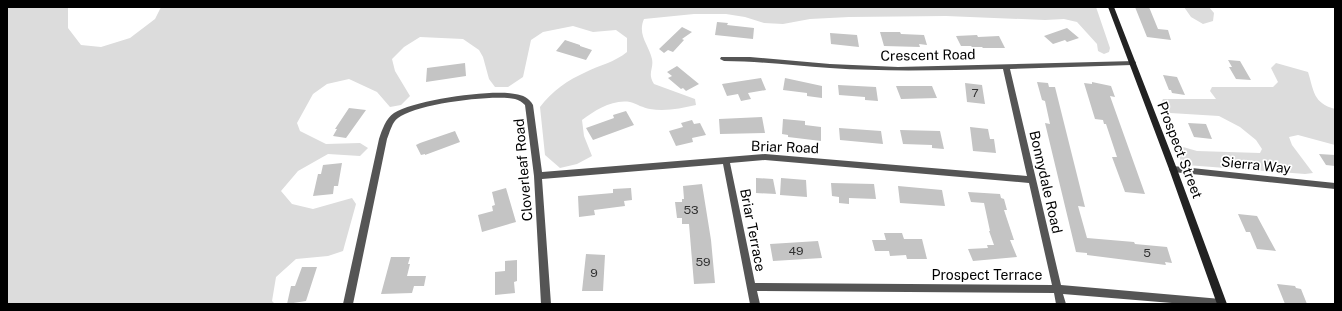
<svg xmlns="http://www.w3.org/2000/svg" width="1342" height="311" font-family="'Public Sans',sans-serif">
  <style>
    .green { fill: #dcdcdc }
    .building { fill: #c4c4c4 }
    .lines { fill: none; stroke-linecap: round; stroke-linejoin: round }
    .street { fill: #555; fill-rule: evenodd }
    .secondary { fill: #222; fill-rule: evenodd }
    .labels { text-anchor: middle; stroke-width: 3.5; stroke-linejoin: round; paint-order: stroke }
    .number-label { font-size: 12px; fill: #313131 }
    .street-label { font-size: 14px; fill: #000; stroke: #fff }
  </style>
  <rect width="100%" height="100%" fill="#fff"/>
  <path class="green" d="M7 7H68V28L81 45 101 47 130 38 155 19 161 7H1096L1110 48 1109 52 1104 54 1098 51 1097 44 1077 22 1064 19 1045 20 946 16 849 17 810 19 783 24 764 23 745 17 726 14H694L644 19C637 35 649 45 652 59 654 69 647 73 654 84L695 99 696 105C681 108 666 112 650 109 643 108 637 104 630 102 613 99 595 110 582 120L584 136 592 156 577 164 560 168 545 155 540 107C552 91 568 80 586 72 600 65 615 62 627 52V38L616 30 593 32 573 26 543 32 531 40 523 77 508 87H495L489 79 483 57 479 50 463 39 420 37 404 47 392 59 395 71 410 96 401 105 390 107 377 92 349 79 327 84 313 94 297 123 300 131 326 144 360 143 368 148 360 156 328 154 298 171 281 191 292 204 313 209 352 198 356 204 343 251 328 256 296 259 276 277 272 301 275 304H7Z
    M1184 7H1209L1214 13 1213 21 1203 24 1191 17Z
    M1276 63 1308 72C1314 91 1313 103 1335 109V145L1298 135 1289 137 1292 145 1313 173 1305 174 1186 165 1181 161 1174 147 1176 145 1197 151 1260 153 1262 149 1256 140 1240 127 1219 116 1170 113 1160 105 1163 99H1216L1210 91 1212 87H1273L1278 82 1271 68Z"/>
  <path class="building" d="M1135 7H1149L1158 29 1168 30 1171 40 1147 37Z
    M717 22 728 23 727 25 754 28 753 39 715 35Z
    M682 27 692 32 682 39 684 40 673 52 668 50 664 53 659 49Z
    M1067 28 1079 38 1067 42 1065 40 1053 44 1044 36Z
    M880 32H900L901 34 924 35 927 45 919 44 920 47 884 46Z
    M830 33 857 35 859 47 831 44Z
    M977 35 978 37 999 36 1005 48H983L982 47H972L971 46H961L956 36Z
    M565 40 580 45V46L592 50 586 60 556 51Z
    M1228 60 1240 61 1251 80 1236 79 1229 67H1232Z
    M465 63 466 76 426 82 427 68Z
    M677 66 699 84 686 91 683 88 681 89 668 78 672 76 667 72Z
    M1163 75 1177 77 1185 95 1172 93 1171 90H1169Z
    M761 78 766 90 748 93 751 99 741 101 738 94 727 96 722 84Z
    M785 78 822 86V98L807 96V93L783 90Z
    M1037 82 1048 83 1049 87H1055L1085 207 1078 206 1087 238 1134 242 1135 244 1167 247 1172 263 1165 262 1166 265 1150 263 1087 255V253L1076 252 1045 123 1050 124 1045 101 1042 100Z
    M1092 82 1111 86 1115 97 1110 96 1145 194 1125 192 1112 157H1117L1106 124H1104L1103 120 1095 119 1084 83 1092 84Z
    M965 83 982 85 985 104 967 102Z
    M838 85 876 87 878 101 865 100V97L839 95Z
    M896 86H932L937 98 901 99Z
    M349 108 366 110 346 138 333 136 337 129H335Z
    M626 111 634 125 593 140 586 128 614 118 613 115Z
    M762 117 765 133 720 134 719 119Z
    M783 119 805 121V125L821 127V141L788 137V135L782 134Z
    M692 120 694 124 700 123 706 135 692 138 693 142 676 146 669 131 683 127 681 123Z
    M1188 123 1206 124 1212 139 1194 137Z
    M970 127 988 129 990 139H994L996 153 973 151Z
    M839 128 881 131 883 144 840 140Z
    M900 130 940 131 944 149 932 148V145L903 144Z
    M455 131 460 142 425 155V154L421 155 416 145 420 143Z
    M1319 154 1335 155V166L1326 165Z
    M342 163 338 186H334L333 194 313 196 318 174H321L323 165Z
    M756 178 773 179 776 194 756 193Z
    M781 178 806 180 807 197 780 195Z
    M831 183 874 184 876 199 849 198V204L839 203V197L832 196Z
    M702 184 711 240 715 283 694 284 689 224H682V218H677L675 202H682V199H684L683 186Z
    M898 186 942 190 945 206 900 203Z
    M506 188 516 222 482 232 478 215 493 211 492 206 495 205 492 192Z
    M631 188 632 200 624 201 625 206 594 210 595 215 579 217 578 196 613 193V189Z
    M968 192 1000 194 1001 198 1004 199 1007 210H1004L1014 240H1010L1017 257 973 261 968 249 988 248 987 245H994L989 231H990L984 203 971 202Z
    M1238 214 1257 216 1276 251 1257 249 1250 232H1246Z
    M884 233H902L904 239H922L927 259H907L906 255 890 256 889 251H875L872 240H886Z
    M818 241 822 258 773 261 770 244Z
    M586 254 605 255 603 291H582Z
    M391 257H410L408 264H410L407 276H426L424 286H414L412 293 381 294Z
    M517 260V281L514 282 515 293 495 295V272L505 271V261Z
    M302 267H317L306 301 287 304 291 286H295Z
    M1277 284 1295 286 1296 288 1301 289 1307 304H1285Z"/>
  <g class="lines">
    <path class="street" d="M721 57H750L830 64 898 67 1135 61 1136 63 1135 65H1132L1010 69 1061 285 1221 299 1224 300 1225 304H1184L1063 294 1066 304H1056L1054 293 757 291 760 304H750L723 164 542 179 551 304H541L534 176 525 105C522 102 519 100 515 99 493 94 415 104 398 118 392 122 390 132 387 139L353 304H343L379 139C382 130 386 118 394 113 415 100 491 89 515 94 523 95 529 98 533 105L542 172 765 154 1027 176 1003 69C945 70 888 72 830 68 794 66 760 61 724 61L720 59ZM765 160 1029 183 1052 285 755 283 730 163Z
      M1173 166 1335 183V189L1173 172 1170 171 1169 169 1170 167Z"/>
    <path class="secondary" d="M1108 7H1114L1177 169 1227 304H1217L1169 169Z"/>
  </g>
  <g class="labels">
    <g class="number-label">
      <text x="975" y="97">7</text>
      <text x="691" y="214">53</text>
      <text x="796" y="255">49</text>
      <text x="1147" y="257">5</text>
      <text x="703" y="266">59</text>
      <text x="594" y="277">9</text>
    </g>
    <g class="street-label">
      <text transform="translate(928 55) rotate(-1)" y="5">Crescent Road</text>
      <text transform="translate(785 147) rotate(2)" y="5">Briar Road</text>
      <text transform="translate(1180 150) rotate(69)" y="5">Prospect Street</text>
      <text transform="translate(1256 165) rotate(6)" y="5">Sierra Way</text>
      <text transform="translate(523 170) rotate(-95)" y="5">Cloverleaf Road</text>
      <text transform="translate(1046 182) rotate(77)" y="5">Bonnydale Road</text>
      <text transform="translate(753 230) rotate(79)" y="5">Briar Terrace</text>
      <text x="987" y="280">Prospect Terrace</text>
    </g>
  </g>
  <rect width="1342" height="311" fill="none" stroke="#000000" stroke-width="16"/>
</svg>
